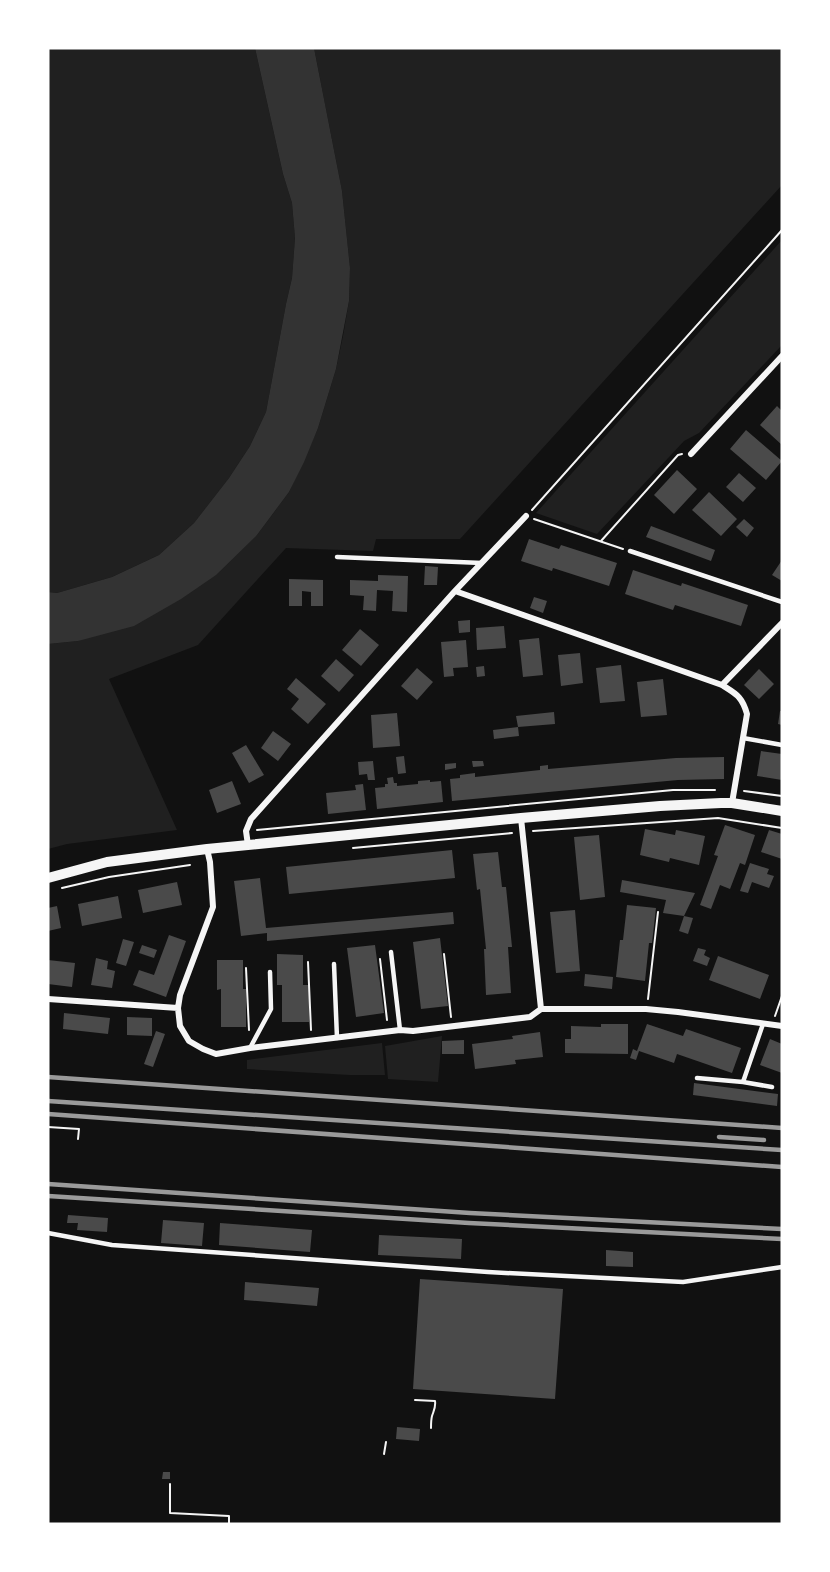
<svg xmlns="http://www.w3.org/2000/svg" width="830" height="1572" font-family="'Noto Sans',sans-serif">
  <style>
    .green { fill: #202020 }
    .water { fill: #333 }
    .building { fill: #4a4a4a }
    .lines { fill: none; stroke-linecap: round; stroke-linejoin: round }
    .path { stroke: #f5f5f5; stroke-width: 2 }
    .service { stroke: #f5f5f5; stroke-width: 4.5 }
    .minor { stroke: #f5f5f5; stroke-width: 6 }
    .tertiary { stroke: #f5f5f5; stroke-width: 10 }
    .rail { stroke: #9a9a9a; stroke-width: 4.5 }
  </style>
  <rect width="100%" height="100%" fill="#111"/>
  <path class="green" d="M48 48H255L283 174 292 203 295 238 292 278 286 304 266 412 250 446 229 478 194 523 159 555 112 577 57 593 48 592Z
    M314 48H782V185L460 539H376L373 551 286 548 198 645 109 679 177 830 67 844 48 849V644L78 641 257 535 289 492 318 428 336 369 343 336 349 301 350 268 342 191Z
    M782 240V345L699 433 684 441 597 534 536 513Z
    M442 1036 438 1082 388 1079 385 1046Z
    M382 1043 385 1075H350L247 1069V1060Z"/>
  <path class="water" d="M255 48H314L342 191 350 268 349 301 336 369 318 428 304 462 289 492 257 535 216 575 181 599 134 626 78 641 48 644V592L57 593 112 577 159 555 194 523 229 478 250 446 266 412 286 304 292 278 295 238 292 203 283 174Z"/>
  <path class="building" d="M777 406 782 411V445L760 425Z
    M746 430 782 461 766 480 730 449Z
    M677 470 697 489 674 514 654 495Z
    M739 473 756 488 743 502 726 487Z
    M709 492 737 519 721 536 692 510Z
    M744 519 754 528 747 537 736 527Z
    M651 526 715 550 711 561 646 537Z
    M529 539 559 549 561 545 617 563 609 586 553 568 552 571 521 561Z
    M782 560V581L772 575Z
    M425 566 438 567 437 585H424Z
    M633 570 681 586 682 583 748 605 741 626 675 605 673 610 625 594Z
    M378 575 408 576 407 612 392 611 393 591 377 590 376 611 363 610 364 596 350 595V580L378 581Z
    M289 579 323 580V606H311V592L302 591V606H289Z
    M534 597 547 601 543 613 530 608Z
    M470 620V632L459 633 458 621Z
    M504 626 506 648 477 650 476 628Z
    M360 629 379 645 361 666 342 650Z
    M539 638 543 675 523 677 519 640Z
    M466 640 468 667 453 668 454 676 444 677 441 642Z
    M580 653 583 683 561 686 558 655Z
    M336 659 354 675 339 692 321 676Z
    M621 665 625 701 600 703 596 668Z
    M484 666 485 676 477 677 476 667Z
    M417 668 433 682 417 700 401 686Z
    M759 669 774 684 759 699 744 685Z
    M296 678 326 704 308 724 291 709 299 699 287 689Z
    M663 679 667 715 641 717 637 682Z
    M780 711H782V725L778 724Z
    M554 712 555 724 518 727 519 736 494 739 493 730 518 727 516 716Z
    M397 713 400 746 373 748 371 715Z
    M273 731 291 744 278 761 261 748Z
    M246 745 264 775 249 783 232 753Z
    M761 751 782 754V780L757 776Z
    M404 756 406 773 398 774 396 757Z
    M724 757V779L678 780 452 801 450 779 460 778V775L475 773V777L540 770V766L548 765V769L676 758Z
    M373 761 375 780H368L367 774 359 775 358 762Z
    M472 761H483L484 766 473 767Z
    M456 763V768L445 770V764Z
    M393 777 394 783H397V786L418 784V781L430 780V782L441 781 443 802 377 809 375 788 385 787V784H388L387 778Z
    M232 781 241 804 217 813 209 790Z
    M363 784 366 810 328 814 326 793 356 790 355 785Z
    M725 825 755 835 745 865 740 863 730 889 720 885 711 909 700 905 718 856 714 855Z
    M645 829 675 835 676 830 705 836 699 865 670 858 669 862 640 855Z
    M769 830 782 834V859L761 852Z
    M599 835 605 897 580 900 574 837Z
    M452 850 455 878 289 894 286 867Z
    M498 852 502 887H506L512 947H508L511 993 486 995 484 949H486L480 889 477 890 473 854Z
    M750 863 769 869 767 874 774 876 769 888 752 882 748 893 740 891Z
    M260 878 266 928 453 912 454 924 267 941V933L241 936 234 881Z
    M622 880 695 893 684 916 663 913 666 900 620 892Z
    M177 882 182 905 143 913 138 890Z
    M118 896 122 918 82 926 78 904Z
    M627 905 656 908 652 943H649L645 981 616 977 620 940H623Z
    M57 906 61 928 48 931V908Z
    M575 910 580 971 556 973 550 912Z
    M684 916 693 918 688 934 679 931Z
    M169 935 186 941 166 997 133 985 139 970 154 975Z
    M440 938 448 1006 421 1009 413 942Z
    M123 939 134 942 126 966 116 963Z
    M142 945 157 950 154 958 139 953Z
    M375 945 384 1013 356 1017 347 948Z
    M698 948 706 950 704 955 710 958 707 966 693 961Z
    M277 954 303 955V985H309V1022H282V985H277Z
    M718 956 769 975 760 999 709 980Z
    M96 958 108 961 107 969 115 971 112 988 91 985Z
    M48 960 75 963 72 987 48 984Z
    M217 960H243V989H246V1027H221V989L217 990Z
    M585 974 613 977 612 989 584 986Z
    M64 1013 110 1018 108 1034 63 1029Z
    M127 1017 152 1018V1036L127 1035Z
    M601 1024H628V1054L565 1053V1039H571V1026L601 1027Z
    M647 1024 683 1036 686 1029 741 1048 732 1073 677 1054 674 1063 639 1051 636 1060 630 1058 633 1049 637 1051Z
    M156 1031 165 1034 153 1067 144 1064Z
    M540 1032 543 1057 515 1060 516 1064 475 1069 472 1044 513 1039 512 1036Z
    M770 1039 782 1044V1073L760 1065Z
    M464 1040V1054H442V1041Z
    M694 1083 778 1094 777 1106 693 1095Z
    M68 1215 108 1218 107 1232 77 1230 78 1223H67Z
    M163 1220 204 1223 202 1246 161 1243Z
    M220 1223 312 1230 310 1252 219 1245Z
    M379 1235 462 1239 461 1259 378 1255Z
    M606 1250 633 1252V1267L606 1266Z
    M420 1279 563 1289 555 1399 413 1389Z
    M245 1282 319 1288 317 1306 244 1300Z
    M397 1427 420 1429 419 1441 396 1439Z
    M163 1472H170V1479H162Z"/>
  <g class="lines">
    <path class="path" d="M532 510 782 230
      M534 519 623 549
      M601 541 678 455 682 454
      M744 791 782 796
      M257 830 673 790H715
      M533 831 718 818 782 828
      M353 848 512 833
      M62 888 109 877 190 865
      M444 954 451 1017
      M380 959 387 1020
      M308 962 311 1030
      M246 968 249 1030
      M648 999 658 912
      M775 1016 782 996
      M48 1127 79 1129 78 1139
      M415 1400 435 1401C436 1407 434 1410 432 1416 431 1420 431 1425 431 1428
      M384 1454 386 1442
      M170 1484V1513L229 1516V1524"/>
    <path class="service" d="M630 551 782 602
      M337 557 482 563
      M743 738 782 745
      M391 952 400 1030
      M334 964 337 1038
      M250 1048 271 1009 270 972
      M697 1078 743 1082 763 1024
      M743 1082 772 1087
      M48 1233 112 1245 488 1272 683 1282 782 1267"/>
    <path class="minor" d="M691 454 782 356
      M455 591 722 685C736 694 742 696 747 714L732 803
      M722 685 782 623
      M521 818 541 1009
      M248 845 246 831 251 819 455 591 526 516
      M207 849 210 862 213 907 180 995 178 1008 180 1026 189 1041 203 1049 216 1054 250 1048 400 1030 413 1031 530 1017 541 1009H646L678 1012 782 1026
      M48 999 178 1008"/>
    <path class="tertiary" d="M48 878 107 862 207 849 521 818 660 806 721 803H732L782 811"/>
    <path class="rail" d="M48 1077 782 1128
      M48 1101 782 1150
      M48 1114 782 1167
      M719 1137 764 1140
      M48 1184 470 1213 782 1229
      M48 1196 469 1223 782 1239"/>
  </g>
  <rect width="830" height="1572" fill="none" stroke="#ffffff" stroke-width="99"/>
</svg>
